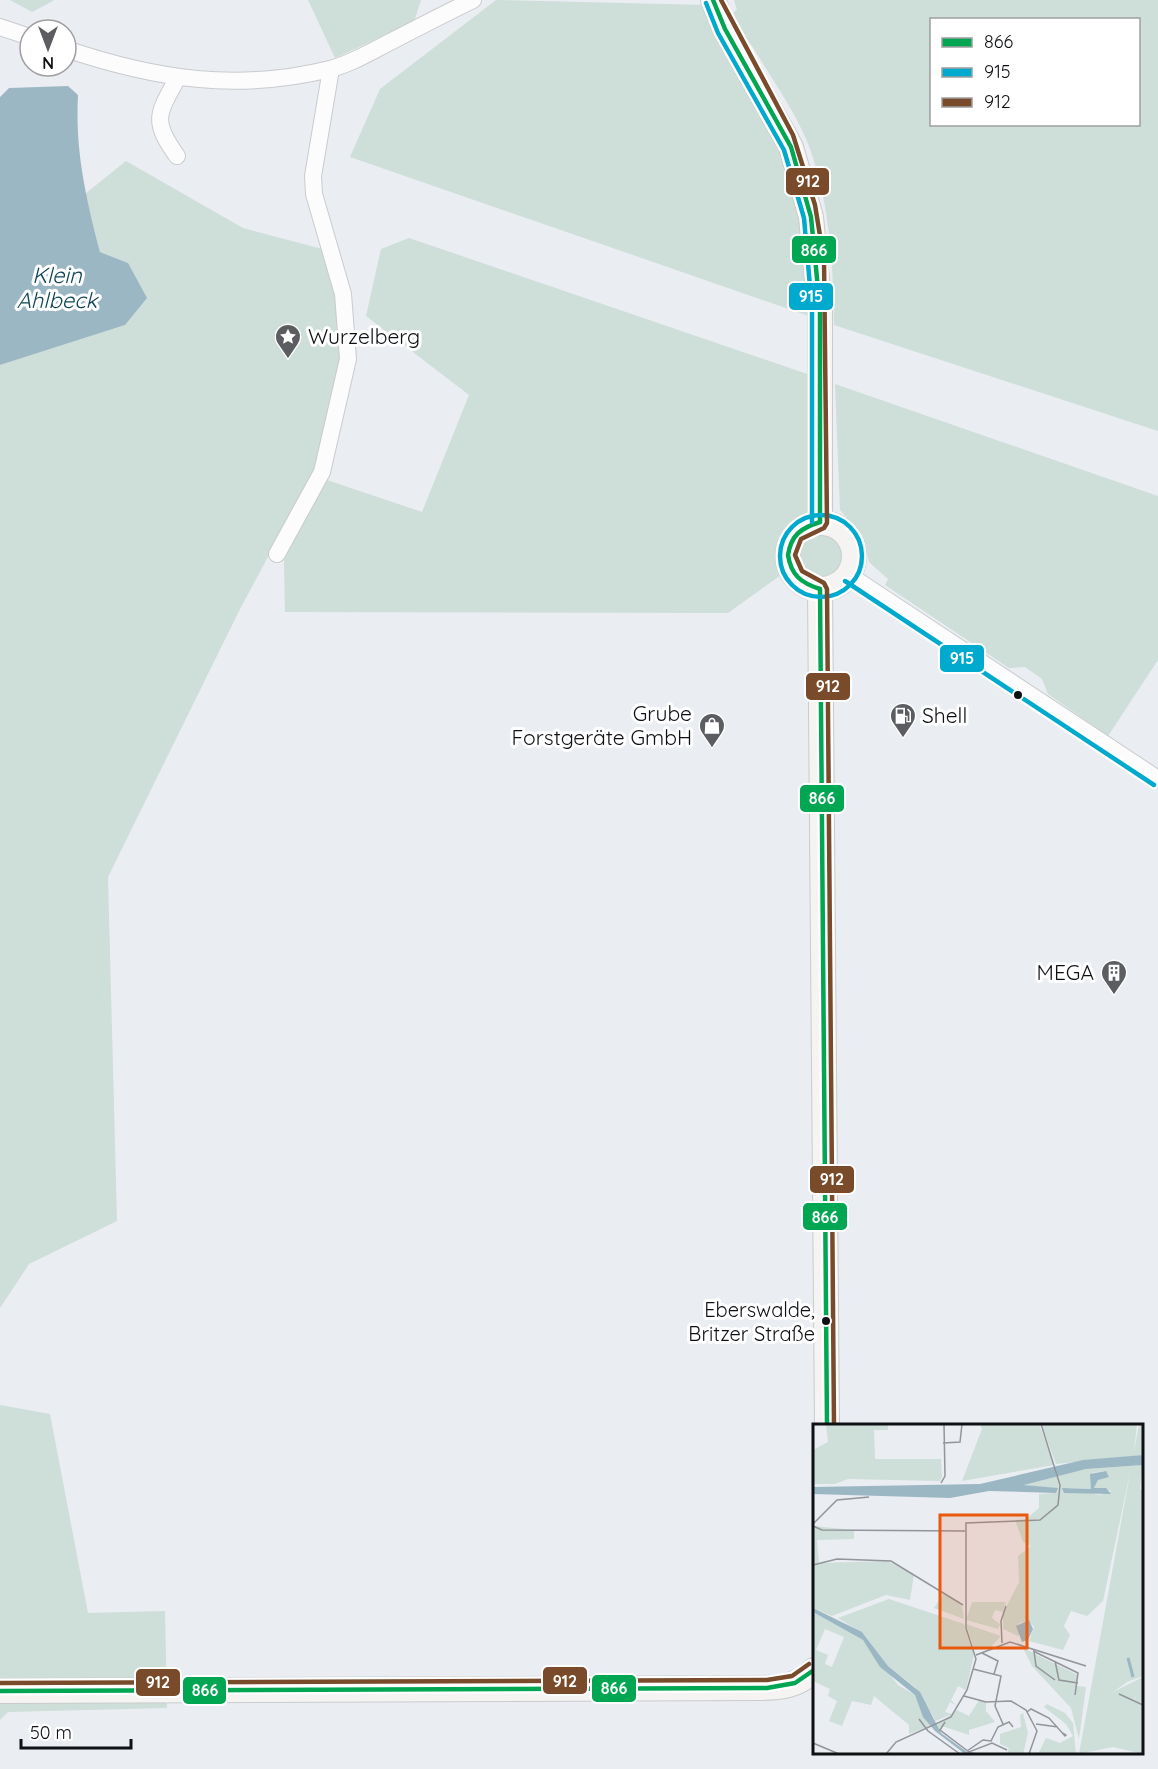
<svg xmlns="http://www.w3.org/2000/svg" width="1158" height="1769" font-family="Quicksand,sans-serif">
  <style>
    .green { fill: #ceded8; fill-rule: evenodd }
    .water { fill: #9cb7c4 }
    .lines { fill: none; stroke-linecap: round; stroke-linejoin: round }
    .minor-casing { stroke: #c9cbce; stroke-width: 18 }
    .secondary-casing { stroke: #c9cbce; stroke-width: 26 }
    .minor { stroke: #fcfcfd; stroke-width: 16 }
    .secondary { stroke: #f6f4f2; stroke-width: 24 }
    .bus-1-casing { stroke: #fff; stroke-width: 9 }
    .bus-2-casing { stroke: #fff; stroke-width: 9 }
    .bus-3-casing { stroke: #fff; stroke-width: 9 }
    .bus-1 { stroke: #00a651; stroke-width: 4.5 }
    .bus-2 { stroke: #00a9ce; stroke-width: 4.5 }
    .bus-3 { stroke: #7a4b2a; stroke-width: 4.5 }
    .bus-dot { fill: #0e1013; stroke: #fff; stroke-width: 2 }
    .labels { text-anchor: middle; stroke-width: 6; stroke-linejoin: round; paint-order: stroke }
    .bus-label { font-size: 20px; fill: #0e1013; stroke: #fff; text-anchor: end }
    .poi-label { font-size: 21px; fill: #0e1013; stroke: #fff; text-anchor: start }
    .water-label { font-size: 22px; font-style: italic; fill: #0f4557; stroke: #fff }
    .inset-river { fill: none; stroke: #9cb7c4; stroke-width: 3 }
    .inset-road { fill: none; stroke: #929599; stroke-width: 1.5 }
    .view { fill: #e8590c; fill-opacity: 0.15; stroke: #e8590c; stroke-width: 3 }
    .inset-edge { fill: none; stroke: #0e1013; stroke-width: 3 }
    .line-badge { stroke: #fff; stroke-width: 2 }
    .badge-label { font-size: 16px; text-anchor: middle; font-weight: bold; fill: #fff }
  </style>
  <rect width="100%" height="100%" fill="#eaedf2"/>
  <path class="green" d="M10 0H53V1L32 12Z
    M308 0H421L414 22 335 58Z
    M496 0 706 5 796 185 812 317 350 157 380 89Z
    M734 0H1158V431L834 325C833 263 830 199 807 141 793 108 770 76 752 46L743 36 732 13 737 10ZM932 20H1138V124H932Z
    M126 161 243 228 326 250 337 297 340 356 314 471 239 611 108 877 117 1221 29 1264 0 1308V365L125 325 128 263 100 252 85 194Z
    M409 238 813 376 809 509 785 543 781 575 728 613 285 612 284 560 324 479 422 512 469 395 366 316 381 249Z
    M835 384 1158 496V660L1108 736 1048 694 1042 679 1025 667 1009 668 885 585 888 579 869 562 862 534 840 510Z
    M799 556a23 23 0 1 1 46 0a23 23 0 1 1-46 0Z
    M0 1405 50 1414 88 1613 165 1611 167 1708 8 1712 0 1720Z"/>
  <path class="water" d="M68 86 78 95C75 152 86 198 100 252L128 263 147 298 125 325 0 365V97L9 88Z"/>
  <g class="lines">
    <defs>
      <path id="minor" d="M0 27 30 37
        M66 49C155 79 237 92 330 69 351 64 372 51 392 41 419 27 446 13 473 0
        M177 156C151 120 158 114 178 77
        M277 554 322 472 348 359 343 294 314 194 313 176 331 69
        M849 575 1158 779"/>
      <path id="secondary" d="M713 0 725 29 791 147 811 217 820 309V522
        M788 556a33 33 0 1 1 66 0a33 33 0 1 1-66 0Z
        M820 589 827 1426
        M0 1691 759 1688C781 1688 798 1686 814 1670"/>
    </defs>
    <use href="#minor" class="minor-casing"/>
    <use href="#secondary" class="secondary-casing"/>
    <use href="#minor" class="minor"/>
    <use href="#secondary" class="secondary"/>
    <defs>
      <path id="bus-1" d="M713 0 725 29 791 147 811 217 820 309V522
        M820 522C801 528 791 535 788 555 791 575 801 583 820 589
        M820 589 827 1426
        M0 1691 767 1688 795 1683 814 1670"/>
      <path id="bus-2" d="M706 3 718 33 784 150 804 218 812 309V522
        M780 556a41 41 0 1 1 82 0a41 41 0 1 1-82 0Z
        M845 581 1154 785"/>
      <path id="bus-3" d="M721 0 793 135 815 205 824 260 827 523 824 528 801 539 795 555 802 571 824 583 827 589 834 1426
        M0 1683 767 1680 792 1676 809 1664"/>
    </defs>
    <use href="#bus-1" class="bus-1-casing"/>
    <use href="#bus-2" class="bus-2-casing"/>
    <use href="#bus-3" class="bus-3-casing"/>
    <use href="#bus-1" class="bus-1"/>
    <use href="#bus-2" class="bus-2"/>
    <use href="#bus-3" class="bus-3"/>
  </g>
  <defs>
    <symbol id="sight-pin" viewBox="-11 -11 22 30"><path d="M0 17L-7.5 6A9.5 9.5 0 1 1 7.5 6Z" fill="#5b5d61" stroke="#fff"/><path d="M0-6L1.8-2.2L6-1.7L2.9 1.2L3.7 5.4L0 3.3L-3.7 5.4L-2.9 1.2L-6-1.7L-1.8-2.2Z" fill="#fff"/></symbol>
    <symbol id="fuel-pin" viewBox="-11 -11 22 30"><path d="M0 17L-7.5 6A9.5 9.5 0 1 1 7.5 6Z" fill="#5b5d61" stroke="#fff"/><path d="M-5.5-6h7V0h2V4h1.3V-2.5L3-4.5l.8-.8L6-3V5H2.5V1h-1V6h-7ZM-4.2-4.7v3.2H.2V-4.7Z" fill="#fff"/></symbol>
    <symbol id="shop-pin" viewBox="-11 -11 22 30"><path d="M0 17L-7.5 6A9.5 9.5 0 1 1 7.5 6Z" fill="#5b5d61" stroke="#fff"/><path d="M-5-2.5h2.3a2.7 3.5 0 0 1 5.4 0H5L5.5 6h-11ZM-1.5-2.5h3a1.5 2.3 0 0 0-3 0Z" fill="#fff"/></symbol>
    <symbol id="building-pin" viewBox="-11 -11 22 30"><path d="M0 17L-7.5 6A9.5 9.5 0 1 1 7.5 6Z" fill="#5b5d61" stroke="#fff"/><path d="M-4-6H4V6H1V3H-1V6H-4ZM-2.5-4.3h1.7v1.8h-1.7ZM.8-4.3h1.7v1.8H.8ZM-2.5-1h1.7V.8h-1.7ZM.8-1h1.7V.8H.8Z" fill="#fff"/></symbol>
  </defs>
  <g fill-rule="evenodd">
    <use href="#sight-pin" x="273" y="322" width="30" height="40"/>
    <use href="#fuel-pin" x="888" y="701" width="30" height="40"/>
    <use href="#shop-pin" x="697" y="711" width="30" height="40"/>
    <use href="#building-pin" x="1099" y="958" width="30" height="40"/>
  </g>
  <g class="bus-dot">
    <circle cx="1018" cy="695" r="5"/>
    <circle cx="826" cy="1321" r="5"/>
  </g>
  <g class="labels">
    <g class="bus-label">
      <text x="815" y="1317">Eberswalde,<tspan x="815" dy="24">Britzer Straße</tspan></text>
    </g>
    <g class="poi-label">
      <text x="308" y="344">Wurzelberg</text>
      <text x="692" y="721" text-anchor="end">Grube<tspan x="692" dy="24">Forstgeräte GmbH</tspan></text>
      <text x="922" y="723">Shell</text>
      <text x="1094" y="980" text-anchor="end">MEGA</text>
    </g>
    <g class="water-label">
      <text x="57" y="283">Klein<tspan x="57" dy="25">Ahlbeck</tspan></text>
    </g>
  </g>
  <g transform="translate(813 1424)">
    <rect width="330" height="330" fill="#eaedf2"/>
    <path d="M13 0H75V6H61L62 35H128L129 53 127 57 35 55 22 60H0V26L15 18ZM167 0H226L241 41 149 57 169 5ZM228 0H324L321 28 326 0H330V31L243 40ZM330 41 327 65 330 67V252L314 258 300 268 330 253V280L321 276 324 271 320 276 330 281V330L300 323 266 330 318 44 290 177 274 192 258 187 251 202 257 211 250 226 216 217 221 203 215 196 205 200 208 209 205 212 190 205V189L206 158 205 132 218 122 210 118 202 96 213 95 226 84V70L243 69 242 64 211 61 273 45ZM291 47 296 52 285 56 281 64 299 67 287 71 253 64 278 65 279 49ZM0 102 41 106V115L4 116 6 139 74 137 101 150 97 176 73 171 19 192 0 184ZM131 169 149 182 151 195 121 184ZM76 175 151 200 161 230 153 266 145 262 138 276 144 282 137 278 132 288 139 290 120 298 122 295 102 263 75 242 51 210 25 194ZM159 178H193L190 188 182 186 179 194 187 200 185 205 153 196ZM0 188 50 216 85 261 102 271 117 302 96 310V301L61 272 58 281 39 277 29 302 16 297 24 277 15 272 17 265 0 257ZM12 205 31 213 19 243 12 240 15 231 3 226ZM153 200 188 212 177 224H161ZM210 224 265 251 264 262 273 263 266 315 258 284 219 242ZM166 276 173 278V287L182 298 156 306V311L129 302 126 307 122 302 144 286 156 292ZM234 280 252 289 260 299 263 330H225L233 314 247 319 260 312 253 300 231 283ZM210 289 215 309 210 330H194L196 324 187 320V310L208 303 207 291Z" fill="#ceded8" fill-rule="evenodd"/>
    <path d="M330 31V41L273 45 211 61 245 64 243 69 176 67 137 74 0 70V63L167 60 270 36ZM293 47 296 53 285 56 281 64H293L298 70 251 69 249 64 278 65 277 50ZM0 184 49 208 75 242 107 268 128 309 154 328 175 330H152L122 307 110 293 102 271 67 243 50 216 0 188ZM216 196 220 205 215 216 209 218 203 202Z" fill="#9cb7c4"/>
    <path class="inset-river" d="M315 234 320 253"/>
    <path class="inset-road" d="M130 19 147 18 149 0M128 59 132 52 131 0M0 100 24 76 56 73M0 102 9 106 152 107M0 141 24 135 78 137 150 181M189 219 188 197 193 182M220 227 265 249 262 271M221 227 223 242 242 256M169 229 185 237 181 250M163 231 197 218 273 242M242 237 246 256 265 259M160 245 188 252 182 282 190 300M306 270 330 281M151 272 173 278 198 277 213 286 224 307 216 330M214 288 218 285 236 294 252 312 253 311 250 309M106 295 115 307 147 330M132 298 127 306 156 328 179 319 194 326M223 300 245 303M0 319 26 330M154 327 170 316 178 317 185 303 196 298 200 303M73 330 83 318 138 293 154 266 163 235 153 204V99L227 96 245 81 247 61 228 0"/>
    <path class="view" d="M127 91H214V224H127Z"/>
    <rect width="330" height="330" class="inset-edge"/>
  </g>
  <g class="line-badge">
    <rect x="785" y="167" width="45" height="29" rx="6" fill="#7a4b2a"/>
    <rect x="791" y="235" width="46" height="29" rx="6" fill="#00a651"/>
    <rect x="788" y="282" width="46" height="29" rx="6" fill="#00a9ce"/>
    <rect x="939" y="644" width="46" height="29" rx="6" fill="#00a9ce"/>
    <rect x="805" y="672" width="46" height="29" rx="6" fill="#7a4b2a"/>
    <rect x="799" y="784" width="46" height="29" rx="6" fill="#00a651"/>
    <rect x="809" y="1165" width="46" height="29" rx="6" fill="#7a4b2a"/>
    <rect x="802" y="1202" width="46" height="29" rx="6" fill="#00a651"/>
    <rect x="542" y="1666" width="46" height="29" rx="6" fill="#7a4b2a"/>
    <rect x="135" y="1668" width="46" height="29" rx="6" fill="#7a4b2a"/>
    <rect x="591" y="1674" width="46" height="29" rx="6" fill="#00a651"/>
    <rect x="182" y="1676" width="45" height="29" rx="6" fill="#00a651"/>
  </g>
  <g class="badge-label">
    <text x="808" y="187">912</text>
    <text x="814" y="256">866</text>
    <text x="811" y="302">915</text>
    <text x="962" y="664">915</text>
    <text x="828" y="692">912</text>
    <text x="822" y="804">866</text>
    <text x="832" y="1185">912</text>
    <text x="825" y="1223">866</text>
    <text x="565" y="1687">912</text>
    <text x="158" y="1688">912</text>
    <text x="614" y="1694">866</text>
    <text x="205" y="1696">866</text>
  </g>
  <rect x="930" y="18" width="210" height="108" fill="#ffffff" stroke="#9f9fa1" stroke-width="1.5"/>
  <rect x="942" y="38" width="30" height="9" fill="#00a651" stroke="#9f9fa1" stroke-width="1.5"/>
  <text x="984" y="48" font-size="18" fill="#0e1013">866</text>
  <rect x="942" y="68" width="30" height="9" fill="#00a9ce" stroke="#9f9fa1" stroke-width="1.5"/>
  <text x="984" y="78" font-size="18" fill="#0e1013">915</text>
  <rect x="942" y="98" width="30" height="9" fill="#7a4b2a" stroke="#9f9fa1" stroke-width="1.5"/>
  <text x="984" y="108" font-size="18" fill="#0e1013">912</text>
  <g transform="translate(48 48) rotate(180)"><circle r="28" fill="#ffffff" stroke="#9f9fa1" stroke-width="1.5"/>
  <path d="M0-4.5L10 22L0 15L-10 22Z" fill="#5b5d61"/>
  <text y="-9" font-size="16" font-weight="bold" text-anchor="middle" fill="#0e1013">N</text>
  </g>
  <path d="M21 1739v9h110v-9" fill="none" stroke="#0e1013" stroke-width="3"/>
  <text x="30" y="1739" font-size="18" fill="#0e1013" stroke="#ffffff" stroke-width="4.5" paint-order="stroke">50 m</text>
</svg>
